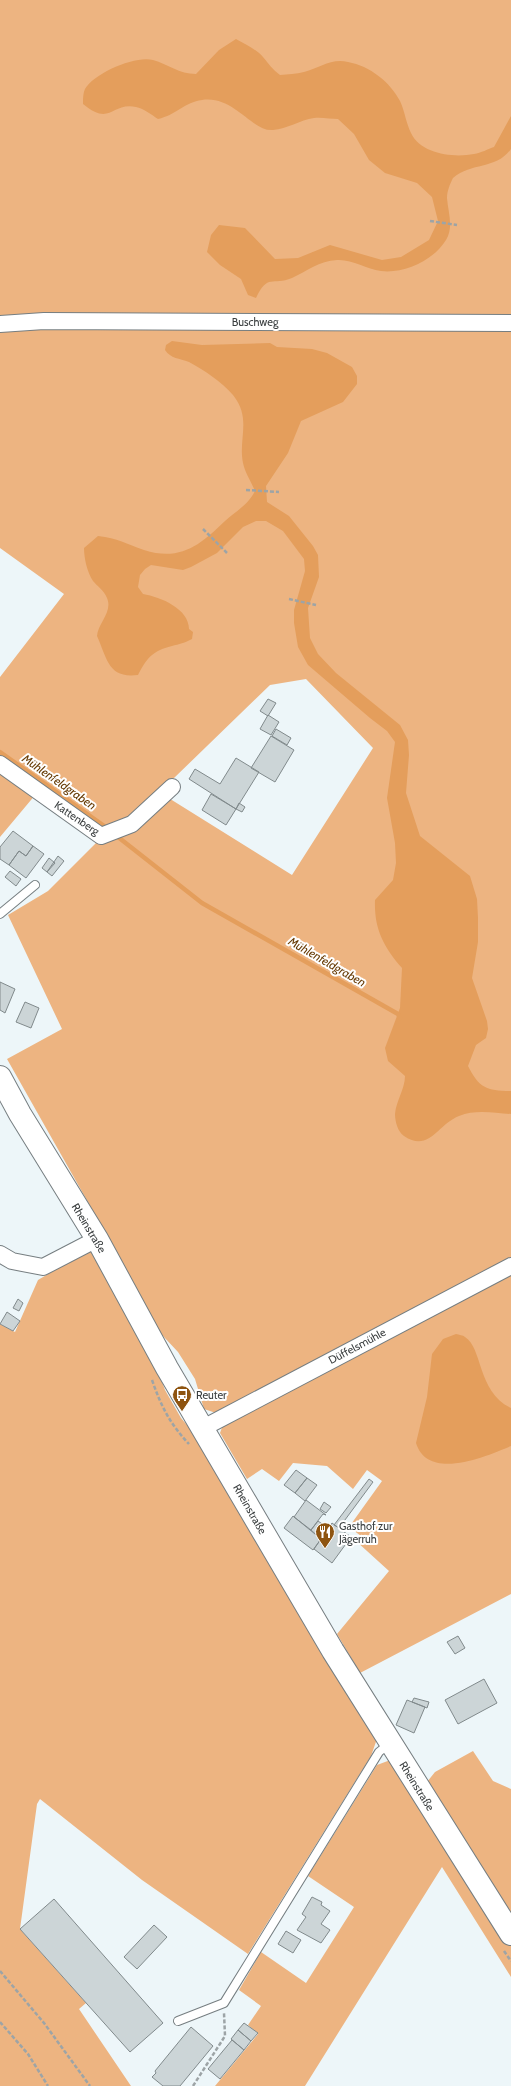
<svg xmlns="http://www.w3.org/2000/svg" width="511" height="2086" font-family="Cabin,sans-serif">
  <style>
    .green { fill: #edb481 }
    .water { fill: #e49e5c }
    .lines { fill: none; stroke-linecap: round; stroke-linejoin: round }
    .stream { stroke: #e49e5c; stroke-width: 4.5 }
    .building { fill: #ccd5d7; stroke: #818a8c }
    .service-casing { stroke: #767e81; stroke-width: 10 }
    .minor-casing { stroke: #767e81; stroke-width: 18 }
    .secondary-casing { stroke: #767e81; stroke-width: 24 }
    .path { stroke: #9da4a6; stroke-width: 2.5; stroke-dasharray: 4 2; stroke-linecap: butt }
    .service { stroke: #fff; stroke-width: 8 }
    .minor { stroke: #fff; stroke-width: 16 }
    .secondary { stroke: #fff; stroke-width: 22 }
    .labels { text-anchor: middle; stroke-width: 4; stroke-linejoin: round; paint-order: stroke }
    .street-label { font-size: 11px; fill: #3a3e3f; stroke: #fff }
    .poi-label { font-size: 11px; fill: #3a3e3f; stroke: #fff; text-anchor: start }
    .water-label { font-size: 12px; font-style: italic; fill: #663a03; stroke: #fff }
  </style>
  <rect width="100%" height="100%" fill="#edf6f9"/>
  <path class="green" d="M0 0H511V316L0 318Z
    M45 328 511 329V1261L219 1414 204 1409 195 1379 178 1352 149 1321 102 1227 7 1059 62 1029 8 915 48 891 99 840 167 797 292 875 373 748 306 679 270 685 142 809 105 830 0 756V677L64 594 0 548V332Z
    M0 769 36 794 0 837Z
    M86 1236 147 1341 165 1390 181 1418 213 1456 378 1736 371 1756 248 1954 142 1880 40 1799 37 1804 20 1929 86 2003 79 2009 131 2086H0V1324L15 1332 38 1280 77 1257Z
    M511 1271V1594L360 1673 337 1634 389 1571 356 1541 361 1536 349 1527 382 1481 367 1470 353 1489 327 1466 293 1463 279 1481 262 1469 247 1479 220 1433 224 1422Z
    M473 1751 493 1781 511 1789V1915L427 1782 435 1772Z
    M393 1759 511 1946V1977L442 1867 305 2086H215L258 2034 248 2025 261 2006 239 1990 261 1952 306 1983 354 1907 308 1876 377 1765Z"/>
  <path class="water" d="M236 39C245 44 256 49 263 57 269 64 272 69 280 75 288 74 296 74 304 72 320 68 331 58 348 62 370 66 390 82 400 101 405 112 406 123 411 133 421 154 453 158 474 154 481 153 488 149 494 147L511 116V149C496 170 472 162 453 178 450 184 447 191 447 198 448 212 454 227 446 240 434 260 404 274 381 271 366 269 352 259 337 260 319 261 307 271 292 278 272 286 268 273 256 298L248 295 241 279 220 265 207 252 211 235 219 225 245 228 275 259 298 258 330 245 382 260 401 257 429 240 438 221 432 197 417 183 385 173 369 160 354 134 338 119C331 119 321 117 314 118 300 120 287 129 273 130 252 132 234 95 202 100 185 102 176 115 158 119 152 115 143 108 136 107 111 102 111 127 83 104 83 100 83 93 85 89 94 73 136 55 153 60 168 64 179 74 196 74L219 50Z
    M172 341 202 345 270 343 277 347 312 349 327 353 352 367 357 376V384L343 402 301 421 288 453 266 486 267 502 289 516 313 546 318 555 319 577 308 608 310 638 318 654 336 673 400 725 408 740 409 755 406 793 420 836 470 876 477 899 478 918V942L472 978 487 1021 488 1029 486 1038 476 1045 468 1066C479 1088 487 1091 511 1091V1114C494 1113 476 1109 459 1116 438 1124 429 1153 404 1136 398 1132 395 1122 395 1114 396 1101 405 1089 405 1076L388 1061 385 1048 400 1008 402 968C383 946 374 928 375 900L393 880 396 863 395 843 387 798 395 742 387 731 370 718 308 665 298 647 294 623V610L305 571 304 559 283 531 266 521H256L243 527 217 553 191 567 183 570 151 565 145 569 140 575 138 587 143 594C161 597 189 609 189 629L193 632 192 639C185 643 179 644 172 646 152 651 147 658 138 675 108 679 107 658 97 636 98 623 113 612 107 598 104 590 97 586 93 581 87 572 84 558 84 548L98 536C118 538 126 544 144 550 181 562 201 544 225 521 236 511 248 505 255 491 252 483 245 473 243 463 238 438 252 419 233 395 222 382 204 370 189 362 179 358 171 359 165 350L166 345Z
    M456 1334C459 1335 463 1335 465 1337 483 1348 477 1392 511 1408V1446C487 1456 428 1482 416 1443L427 1397 432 1354 443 1339Z"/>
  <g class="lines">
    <path class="stream" d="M0 752 107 828
      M118 837 202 903 398 1014 400 1018"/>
  </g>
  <path class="building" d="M268 699 276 703 268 716 260 711Z
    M268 715 279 722 271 735 260 729Z
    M276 729 291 738 287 745 272 736Z
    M271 736 294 750 275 782 251 768Z
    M236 758 259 772 236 809 189 779 195 769 220 784Z
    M211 794 236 809 226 825 202 810Z
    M239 803 245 807 242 812 236 809Z
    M13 831 33 846 26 856 19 851 9 865 0 859V847Z
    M33 846 44 854 26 878 9 865 19 851 26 856Z
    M58 856 64 861 52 876 47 872Z
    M49 858 55 863 47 872 42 868Z
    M10 871 21 879 16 886 5 877Z
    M0 982 15 989 5 1013 0 1010Z
    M25 1002 39 1008 31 1028 16 1022Z
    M18 1299 23 1303 19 1311 13 1308Z
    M7 1312 20 1321 13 1331 0 1324Z
    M296 1470 307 1478 295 1493 284 1485Z
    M307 1478 317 1485 305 1501 295 1493Z
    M369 1479 373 1482 339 1528 334 1525Z
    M306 1500 326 1515 323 1514 311 1530 294 1517Z
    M324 1502 331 1507 326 1513 320 1509Z
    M293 1516 321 1539 313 1550 284 1528Z
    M318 1521 328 1528 321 1539 311 1530Z
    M332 1523 351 1537 332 1563 314 1549Z
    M458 1636 465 1648 455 1654 447 1642Z
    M484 1679 497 1703 458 1724 445 1700Z
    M414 1698 429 1702 427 1708 412 1702Z
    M407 1700 425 1707 414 1733 396 1725Z
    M312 1897 322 1902 321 1905 330 1911 321 1924 330 1930 321 1943 297 1930 306 1917 302 1914Z
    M54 1899 163 2023 130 2052 20 1929Z
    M154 1925 167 1937 137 1969 124 1957Z
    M286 1931 301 1940 293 1953 278 1944Z
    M244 2023 258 2033 251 2041 238 2030Z
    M191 2027 213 2046 180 2086H163L152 2077 156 2073 155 2071Z
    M238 2030 251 2041 244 2050 231 2039Z
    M232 2040 244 2050 220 2079 208 2069Z"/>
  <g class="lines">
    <defs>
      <path id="service" d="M0 914 35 885
        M178 2021 224 2003 379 1752 390 1743"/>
      <path id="minor" d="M0 324 44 321 511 323
        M0 764 101 836 132 824 172 787
        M0 1254 12 1261 43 1267 97 1239
        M203 1428 511 1266"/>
      <path id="secondary" d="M0 1077 20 1114 97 1239 167 1368 333 1651 511 1934"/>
    </defs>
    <use href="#service" class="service-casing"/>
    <use href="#minor" class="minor-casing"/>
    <use href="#secondary" class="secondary-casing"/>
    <path class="path" d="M430 221 457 225
      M246 490 279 492
      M203 529 227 553
      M289 599 316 605
      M152 1380C161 1406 170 1424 189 1444
      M504 1951 511 1961
      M0 1971 44 2023 90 2086
      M0 2022 28 2054 48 2086
      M193 2086 225 2036 224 2013"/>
    <use href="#service" class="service"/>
    <use href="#minor" class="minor"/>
    <use href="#secondary" class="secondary"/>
  </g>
  <defs>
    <symbol id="bus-pin" viewBox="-11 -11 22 30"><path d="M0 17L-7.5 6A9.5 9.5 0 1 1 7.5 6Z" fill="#8e5410" stroke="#fff"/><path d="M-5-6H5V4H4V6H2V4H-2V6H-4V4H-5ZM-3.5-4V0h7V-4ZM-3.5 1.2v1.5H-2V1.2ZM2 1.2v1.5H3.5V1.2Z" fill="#fff"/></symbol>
    <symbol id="restaurant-pin" viewBox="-11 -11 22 30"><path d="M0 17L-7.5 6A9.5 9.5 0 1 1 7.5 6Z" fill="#8e5410" stroke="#fff"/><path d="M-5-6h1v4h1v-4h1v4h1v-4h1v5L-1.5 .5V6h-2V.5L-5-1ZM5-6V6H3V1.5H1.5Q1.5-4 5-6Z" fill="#fff"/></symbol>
  </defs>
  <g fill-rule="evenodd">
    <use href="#bus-pin" x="171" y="1384" width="22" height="30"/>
    <use href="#restaurant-pin" x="314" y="1521" width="22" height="30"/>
  </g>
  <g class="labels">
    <g class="street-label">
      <text x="255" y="326">Buschweg</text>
      <text transform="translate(77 818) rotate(34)" y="4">Kattenberg</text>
      <text transform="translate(89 1228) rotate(59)" y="4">Rheinstraße</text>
      <text transform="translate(357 1346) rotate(-28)" y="4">Düffelsmühle</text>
      <text transform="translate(250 1509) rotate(60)" y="4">Rheinstraße</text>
      <text transform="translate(417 1786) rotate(58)" y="4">Rheinstraße</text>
    </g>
    <g class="poi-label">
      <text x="196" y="1399">Reuter</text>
      <text x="339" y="1530">Gasthof zur<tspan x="339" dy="13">Jägerruh</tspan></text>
    </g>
    <g class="water-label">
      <text transform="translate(59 782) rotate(35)" y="4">Mühlenfeldgraben</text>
      <text transform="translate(327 962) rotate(30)" y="4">Mühlenfeldgraben</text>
    </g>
  </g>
</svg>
